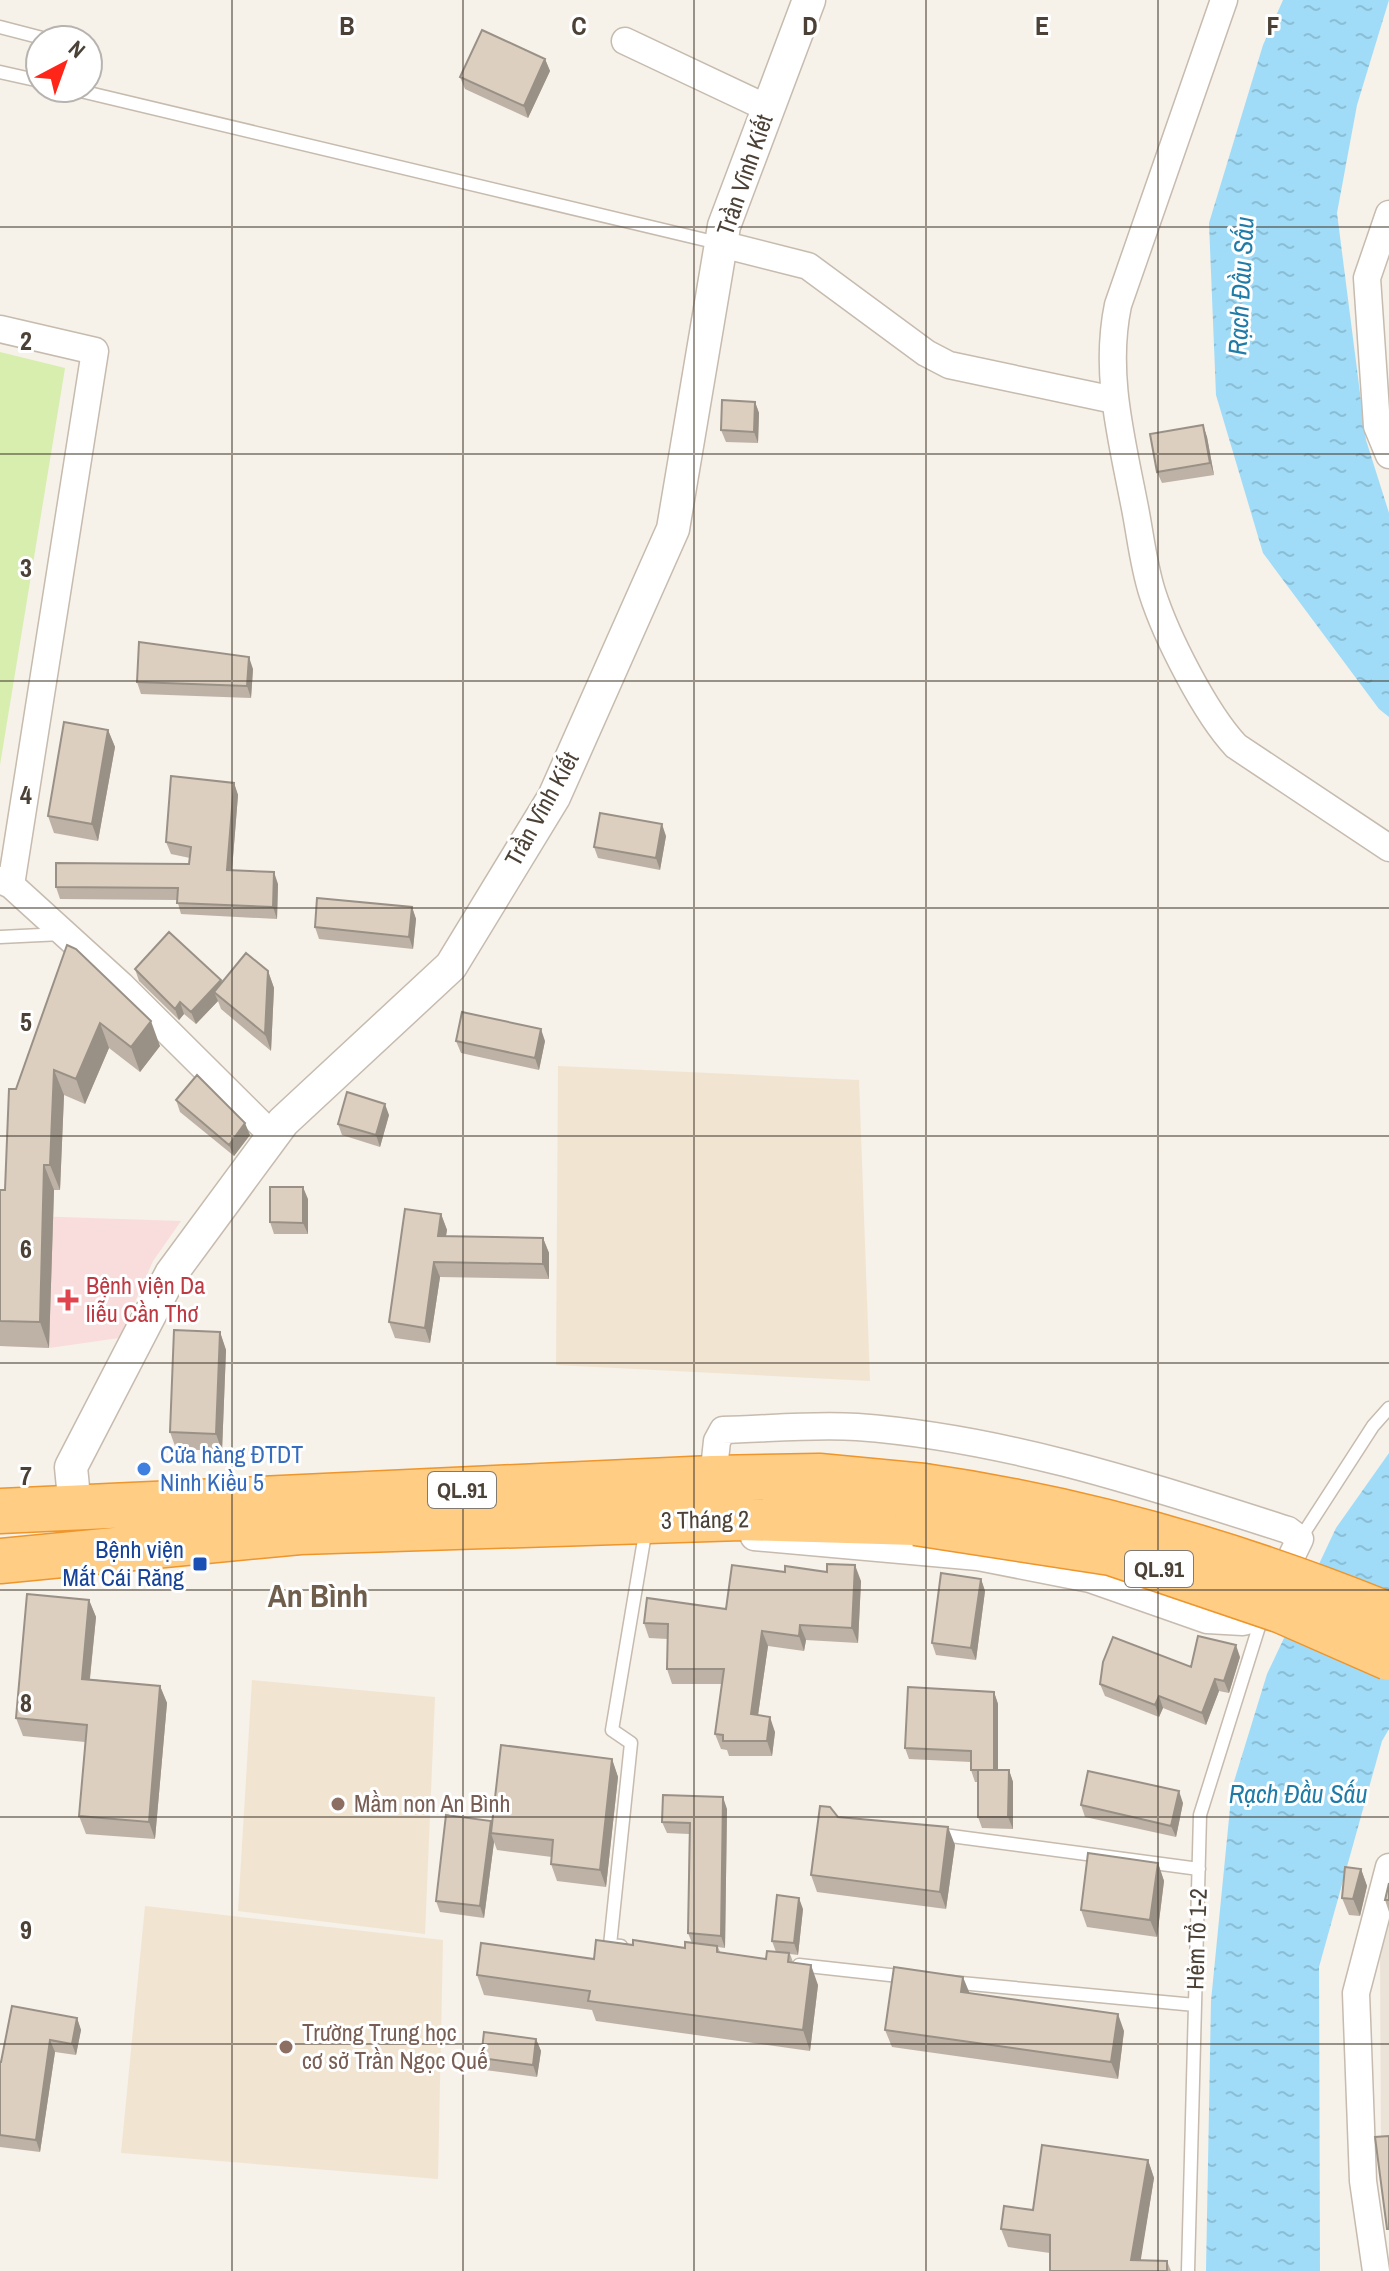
<svg xmlns="http://www.w3.org/2000/svg" width="1389" height="2271" font-family="'Archivo Narrow',sans-serif">
  <style>
    .residential { fill: #ebe3d7 }
    .education { fill: #f1e5d2 }
    .medical { fill: #f8dddc }
    .pitch { fill: #d7eeae }
    .water { fill: url(#water-ripples) }
    .lines { fill: none; stroke-linecap: round; stroke-linejoin: round }
    .service-casing { stroke: #c6bbae; stroke-width: 15 }
    .minor-casing { stroke: #c6bbae; stroke-width: 29 }
    .tertiary-casing { stroke: #c6bbae; stroke-width: 35 }
    .trunk-casing { stroke: #ee952b; stroke-width: 47 }
    .service { stroke: #fff; stroke-width: 12 }
    .minor { stroke: #fff; stroke-width: 26 }
    .tertiary { stroke: #fff; stroke-width: 32 }
    .trunk { stroke: #ffcd83; stroke-width: 44 }
    .trunk-bridge-casing { stroke: #ee952b; stroke-width: 47; stroke-linecap: butt }
    .trunk-bridge { stroke: #ffcd83; stroke-width: 44 }
    .wall { fill: #bdb2a5 }
    .shaded-wall { fill: #9a9186 }
    .building { fill: #dccfc0; stroke: #9a9186; stroke-width: 2 }
    .grid { fill: none; stroke: #4b4136; stroke-width: 2; stroke-opacity: 0.55 }
    .health-dot { fill: #e0444e; stroke: #fff; stroke-width: 3 }
    .shop-dot { fill: #3f7fe0; stroke: #fff; stroke-width: 3 }
    .transit-dot { fill: #1a4fb4; stroke: #fff; stroke-width: 3 }
    .education-dot { fill: #8d6e63; stroke: #fff; stroke-width: 3 }
    .labels { text-anchor: middle; stroke-width: 6; stroke-linejoin: round; paint-order: stroke }
    .shield { fill: #fff; stroke: #817a72; stroke-width: 2 }
    .shield-label { font-size: 22px; font-weight: bold; fill: #4b4136 }
    .street-label { font-size: 24px; fill: #4b4136; stroke: #fff }
    .health-label { font-size: 24px; fill: #be3a42; stroke: #fff; text-anchor: start }
    .shop-label { font-size: 24px; fill: #366cbe; stroke: #fff; text-anchor: start }
    .transit-label { font-size: 24px; fill: #164399; stroke: #fff; text-anchor: end }
    .education-label { font-size: 24px; fill: #785e54; stroke: #fff; text-anchor: start }
    .water-label { font-size: 26px; font-style: italic; fill: #1f7ca9; stroke: #fff }
    .district-label { font-size: 32px; font-weight: bold; fill: #6f5e4c; stroke: #fff }
    .grid-label { font-size: 26px; text-anchor: middle; font-weight: bold; fill: #4b4136; stroke: #fff; stroke-width: 6; stroke-linejoin: round; paint-order: stroke }
  </style>
  <defs>
    <pattern id="water-ripples" width="26" height="14" patternUnits="userSpaceOnUse" patternTransform="scale(2)"><rect width="26" height="14" fill="#a0dcf8"/><path d="M2 4q2-2 4 0t4 0M15 11q2-2 4 0t4 0" fill="none" stroke="#8bbed5"/></pattern>
  </defs>
  <rect width="100%" height="100%" fill="#f6f1e9"/>
  <path class="residential" d="M1389 1922V2232L1381 2145 1380 1952Z"/>
  <path class="education" d="M558 1066 859 1080 870 1381 556 1365Z
    M252 1680 435 1697 425 1934 238 1911Z
    M145 1906 443 1940 438 2179 121 2153Z"/>
  <path class="medical" d="M0 1215 181 1221 153 1261 119 1338 49 1348 0 1346Z"/>
  <path class="pitch" d="M0 352 65 368 0 765Z"/>
  <path class="water" d="M1283 0H1389L1357 105 1337 213 1366 440 1389 513V717L1379 709 1263 553 1216 395 1209 223 1263 45Z
    M1389 1453V1729L1382 1741 1319 1967 1320 2271H1206L1211 2001 1232 1788 1267 1674 1336 1528Z"/>
  <g class="lines">
    <defs>
      <path id="service" d="M0 27 50 40
        M0 72 40 81
        M68 88 718 243
        M0 937 62 934
        M1300 1539 1373 1426 1389 1408
        M936 1834 1199 1869
        M621 1946 610 1945 631 1743 612 1730 646 1528
        M799 1965 908 1977
        M950 1982 1195 2005
        M1188 2271 1200 1815 1262 1617"/>
      <path id="minor" d="M1224 0 1118 305C1104 372 1121 436 1134 503 1140 532 1143 564 1152 592 1166 636 1205 713 1236 746L1389 848
        M625 41 767 108
        M1389 214 1367 278 1377 426 1389 455
        M721 244 808 266 926 353 949 365 1114 400
        M0 329 95 351 11 885
        M0 880 11 885 121 985 274 1137
        M713 1478 717 1441 723 1430C767 1429 813 1424 857 1427 1006 1438 1147 1485 1288 1530L1300 1539 1262 1617 1243 1622 1207 1620 1090 1579 978 1557 754 1537
        M1376 2271 1363 2181 1356 1993 1389 1867"/>
      <path id="tertiary" d="M75 1508 71 1467 171 1274 283 1122 451 966 554 797 673 529 724 226 809 0"/>
      <path id="trunk" d="M0 1511 713 1478 819 1476 924 1486
        M0 1561 300 1532 741 1518 916 1523"/>
    </defs>
    <use href="#service" class="service-casing"/>
    <use href="#minor" class="minor-casing"/>
    <use href="#tertiary" class="tertiary-casing"/>
    <use href="#trunk" class="trunk-casing"/>
    <use href="#service" class="service"/>
    <use href="#minor" class="minor"/>
    <use href="#tertiary" class="tertiary"/>
    <use href="#trunk" class="trunk"/>
    <defs>
      <path id="trunk-bridge" d="M924 1486C1084 1509 1239 1554 1389 1615
        M916 1523 1111 1553 1282 1611 1389 1658"/>
    </defs>
    <use href="#trunk-bridge" class="trunk-bridge-casing"/>
    <use href="#trunk-bridge" class="trunk-bridge"/>
  </g>
  <path class="wall" d="M545 59 550 71 528 118 465 89 460 77Z
    M755 402 759 413 758 443 726 442 721 430Z
    M1203 425 1207 437 1214 475 1162 483 1157 472Z
    M253 669 251 698 141 694 137 682Z
    M108 730 115 747 98 841 54 833 48 816Z
    M234 783 238 795 232 870 278 884 277 919 181 914 177 900 60 899 56 887 189 864 190 858 171 854 166 842Z
    M666 836 660 870 598 858 594 847Z
    M412 907 416 919 413 949 319 939 315 927Z
    M67 945 160 1046 140 1072 109 1048 85 1104 64 1095 60 1190H54L49 1348 0 1346V1190H5L16 1089Z
    M135 969 221 980 222 983 268 971 274 988 271 1051 221 1009 218 1001 196 1024 184 1014 179 1020 139 981Z
    M456 1041H545L539 1070 461 1053Z
    M176 1100 250 1135 234 1156 180 1112Z
    M389 1115 380 1147 342 1135 338 1124Z
    M308 1199V1234H274L270 1222Z
    M441 1214 447 1230 446 1236 543 1238 549 1253V1279L440 1277 430 1343 395 1338 389 1322Z
    M220 1332 226 1350 222 1451 176 1449 170 1432Z
    M785 1572H827L861 1581 858 1643 806 1640 804 1651 768 1646 758 1715 775 1732 772 1756H729L727 1750 721 1749 715 1734 722 1684H672L667 1669 668 1639 649 1638 644 1623 726 1609Z
    M981 1579 985 1591 976 1660 936 1655 932 1643Z
    M89 1600 96 1617 90 1679 160 1686 167 1703 155 1839 86 1834 79 1816 85 1742 23 1736 16 1718Z
    M1240 1657 1229 1693 1219 1691 1206 1725 1163 1708 1159 1717 1105 1696 1100 1684Z
    M994 1692 998 1704V1770H1009L1013 1782V1829L982 1828 978 1817V1782H975L971 1770V1762L909 1759 905 1748Z
    M612 1759 618 1777 606 1887 557 1881 551 1864 552 1857 497 1850 494 1842 484 1918 440 1912 436 1901 492 1823Z
    M1183 1803 1176 1837 1085 1817 1081 1805Z
    M727 1809 725 1948 718 1947 720 1952 766 1959 776 1952 772 1941 803 1909 798 1955 790 1954 793 1962 818 1985 810 2051 596 2021 592 2010 484 1995 477 1975 594 1959 633 1945 685 1948 692 1943 688 1933 689 1834 667 1833 662 1822Z
    M838 1817 955 1845 946 1909 817 1892 811 1875Z
    M1158 1863 1164 1881 1157 1937 1087 1927 1081 1910Z
    M1361 1869 1367 1886 1360 1916 1349 1915 1342 1898Z
    M1389 1883V1912L1385 1900Z
    M969 1993 1124 2031 1118 2079 892 2047 885 2030Z
    M77 2018 81 2030 76 2055 55 2052 40 2152 0 2147V2062Z
    M536 2039 541 2051 537 2077 485 2070 481 2058Z
    M1148 2160 1154 2178 1140 2261H1167L1171 2271H1050V2253L1008 2247 1001 2229 1033 2210Z"/>
  <path class="shaded-wall" d="M545 59 550 71 528 118 524 106Z
    M755 402 759 413 758 443 754 432Z
    M1203 425 1207 437 1214 475 1210 463Z
    M249 657 253 669 251 698 247 686Z
    M108 730 115 747 98 841 92 824Z
    M234 783 238 795 231 882 227 870Z
    M662 824 666 836 660 870 656 858Z
    M274 872 278 884 277 919 273 907Z
    M412 907 416 919 413 949 409 937Z
    M268 971 274 988 271 1051 265 1034Z
    M221 980 226 992H214L218 1001 196 1024 191 1012Z
    M180 1002 184 1014 179 1020 175 1009Z
    M151 1021 160 1046 140 1072 131 1047Z
    M100 1023 109 1048 85 1104 76 1079Z
    M541 1029 545 1041 539 1070 535 1058Z
    M54 1070 64 1095 60 1190 50 1165Z
    M385 1104 389 1115 380 1147 376 1135Z
    M245 1123 250 1135 234 1156 229 1145Z
    M44 1165 54 1190 49 1348 40 1322Z
    M303 1187 308 1199V1234L303 1223Z
    M441 1214 447 1230 443 1252 438 1236Z
    M543 1238 549 1253V1279L543 1264Z
    M434 1262 440 1277 430 1343 425 1328Z
    M220 1332 226 1350 222 1451 216 1434Z
    M855 1565 861 1581 858 1643 852 1628Z
    M981 1579 985 1591 976 1660 971 1648Z
    M89 1600 96 1617 88 1696 82 1679Z
    M800 1625 806 1640 804 1651 799 1636Z
    M762 1631 768 1646 756 1729 751 1714Z
    M1236 1645 1240 1657 1229 1693 1224 1681Z
    M1215 1679 1219 1691 1206 1725 1202 1713Z
    M160 1686 167 1703 155 1839 149 1822Z
    M994 1692 998 1704V1782L994 1770Z
    M1159 1696 1163 1708 1159 1717 1155 1705Z
    M770 1717 775 1732 772 1756 767 1741Z
    M612 1759 618 1777 606 1887 600 1870Z
    M1009 1770 1013 1782V1829L1008 1817Z
    M1179 1791 1183 1803 1176 1837 1171 1826Z
    M723 1797 727 1809 725 1948 721 1936Z
    M491 1821 495 1833H491L494 1842 484 1918 480 1906Z
    M948 1827 955 1845 946 1909 940 1892Z
    M1158 1863 1164 1881 1157 1937 1150 1920Z
    M1361 1869 1367 1886 1360 1916 1353 1899Z
    M799 1898 803 1909 798 1955 794 1943Z
    M811 1965 818 1985 810 2051 803 2030Z
    M963 1977 970 1994 961 1992Z
    M1118 2014 1124 2031 1118 2079 1111 2062Z
    M77 2018 81 2030 76 2055 72 2044Z
    M536 2039 541 2051 537 2077 533 2065Z
    M50 2040 55 2052 40 2152 36 2140Z
    M1148 2160 1154 2178 1139 2271 1131 2260Z"/>
  <path class="building" d="M482 30 545 59 524 106 460 77Z
    M722 400 755 402 754 432 721 430Z
    M1203 425 1210 463 1157 472 1150 434Z
    M139 642 249 657 247 686 137 682Z
    M64 722 108 730 92 824 48 816Z
    M171 776 234 783 227 870 274 872 273 907 177 903 178 888 56 887V863L189 864 191 847 166 842Z
    M600 813 662 824 656 858 594 847Z
    M317 898 412 907 409 937 315 927Z
    M169 932 221 980 191 1012 180 1002 175 1009 135 969Z
    M67 945 76 949 151 1021 131 1047 100 1023 76 1079 54 1070 50 1165H44L40 1322 0 1321V1190H5L9 1089H16Z
    M246 953 268 971 265 1034 214 992Z
    M462 1012 541 1029 535 1058 456 1041Z
    M197 1075 245 1123 229 1145 176 1100Z
    M347 1092 385 1104 376 1135 338 1124Z
    M270 1187H303V1223L270 1222Z
    M405 1209 441 1214 438 1236 543 1238V1264L434 1262 425 1328 389 1322Z
    M174 1330 220 1332 216 1434 170 1432Z
    M827 1564 855 1565 852 1628 800 1625 799 1636 762 1631 751 1714 770 1717 767 1741H723V1735L715 1734 724 1669H667L668 1624 644 1623 647 1598 726 1609 732 1565 785 1572V1566L827 1572Z
    M941 1573 981 1579 971 1648 932 1643Z
    M27 1594 89 1600 82 1679 160 1686 149 1822 79 1816 87 1725 16 1718Z
    M1198 1636 1236 1645 1224 1681 1215 1679 1202 1713 1159 1696 1155 1705 1100 1684 1103 1662 1113 1637 1191 1667Z
    M908 1687 994 1692V1770H971V1751L905 1748Z
    M501 1745 612 1759 600 1870 551 1864 553 1840 491 1833Z
    M978 1770H1009L1008 1817H978Z
    M1088 1771 1179 1791 1171 1826 1081 1805Z
    M663 1795 723 1797 721 1936 688 1933 690 1823 662 1822Z
    M820 1806 830 1807 838 1817 948 1827 940 1892 811 1875Z
    M446 1815 491 1821 480 1906 436 1901Z
    M1088 1853 1158 1863 1150 1920 1081 1910Z
    M1345 1867 1361 1869 1353 1899 1342 1898Z
    M1389 1883V1900H1385Z
    M777 1895 799 1898 794 1943 772 1941Z
    M596 1940 633 1945V1940L685 1948V1942L717 1946V1952L766 1959 767 1951 789 1953 788 1962 811 1965 803 2030 588 2001 590 1991 477 1975 481 1943 594 1959Z
    M894 1967 963 1977 961 1992 1118 2014 1111 2062 885 2030Z
    M12 2006 77 2018 72 2044 50 2040 36 2140 0 2135V2062H1Z
    M484 2032 536 2039 533 2065 481 2058Z
    M1389 2136V2229H1387L1375 2137Z
    M1042 2145 1148 2160 1131 2260 1167 2261V2271H1050V2235L1001 2229 1004 2206 1033 2210Z"/>
  <path class="grid" d="M232 0V2271M463 0V2271M694 0V2271M926 0V2271M1158 0V2271M0 227H1389M0 454H1389M0 681H1389M0 908H1389M0 1136H1389M0 1363H1389M0 1590H1389M0 1817H1389M0 2044H1389"/>
  <path class="health-dot" d="M64 1288h8v8h8v8h-8v8h-8v-8h-8v-8h8z"/>
  <circle class="shop-dot" cx="144" cy="1469" r="8"/>
  <rect class="transit-dot" x="192" y="1556" width="16" height="16" rx="4"/>
  <g class="education-dot">
    <circle cx="338" cy="1804" r="8"/>
    <circle cx="286" cy="2047" r="8"/>
  </g>
  <g class="labels">
    <g class="shield">
      <rect x="428" y="1472" width="68" height="36" rx="6"/>
      <rect x="1125" y="1551" width="68" height="36" rx="6"/>
    </g>
    <g class="shield-label">
      <text x="462" y="1498">QL.91</text>
      <text x="1159" y="1577">QL.91</text>
    </g>
    <g class="street-label">
      <text transform="translate(745 175) rotate(-71)" y="8">Trần Vĩnh Kiết</text>
      <text transform="translate(542 809) rotate(-61)" y="8">Trần Vĩnh Kiết</text>
      <text transform="translate(705 1520) rotate(-1)" y="8">3 Tháng 2</text>
      <text transform="translate(1197 1939) rotate(-88)" y="8">Hẻm Tổ 1-2</text>
    </g>
    <g class="health-label">
      <text x="86" y="1294">Bệnh viện Da<tspan x="86" dy="28">liễu Cần Thơ</tspan></text>
    </g>
    <g class="shop-label">
      <text x="160" y="1463">Cửa hàng ĐTDT<tspan x="160" dy="28">Ninh Kiều 5</tspan></text>
    </g>
    <g class="transit-label">
      <text x="184" y="1558">Bệnh viện<tspan x="184" dy="28">Mắt Cái Răng</tspan></text>
    </g>
    <g class="education-label">
      <text x="354" y="1812">Mầm non An Bình</text>
      <text x="302" y="2041">Trường Trung học<tspan x="302" dy="28">cơ sở Trần Ngọc Quế</tspan></text>
    </g>
    <g class="water-label">
      <text transform="translate(1241 286) rotate(-87)" y="9">Rạch Đầu Sấu</text>
      <text x="1298" y="1803">Rạch Đầu Sấu</text>
    </g>
    <g class="district-label">
      <text x="318" y="1607">An Bình</text>
    </g>
  </g>
  <g class="grid-label">
    <text x="347" y="35">B</text>
    <text x="579" y="35">C</text>
    <text x="810" y="35">D</text>
    <text x="1042" y="35">E</text>
    <text x="1273" y="35">F</text>
    <text x="26" y="350">2</text>
    <text x="26" y="577">3</text>
    <text x="26" y="804">4</text>
    <text x="26" y="1031">5</text>
    <text x="26" y="1258">6</text>
    <text x="26" y="1485">7</text>
    <text x="26" y="1712">8</text>
    <text x="26" y="1939">9</text>
  </g>
  <g transform="translate(64 64) rotate(41)"><circle r="38" fill="#ffffff" stroke="#b7b3af" stroke-width="2"/>
  <path d="M0-6L14 30L0 20L-14 30Z" fill="#ff2518"/>
  <text y="-12" font-size="22" font-weight="bold" text-anchor="middle" fill="#4b4136">N</text>
  </g>
</svg>
